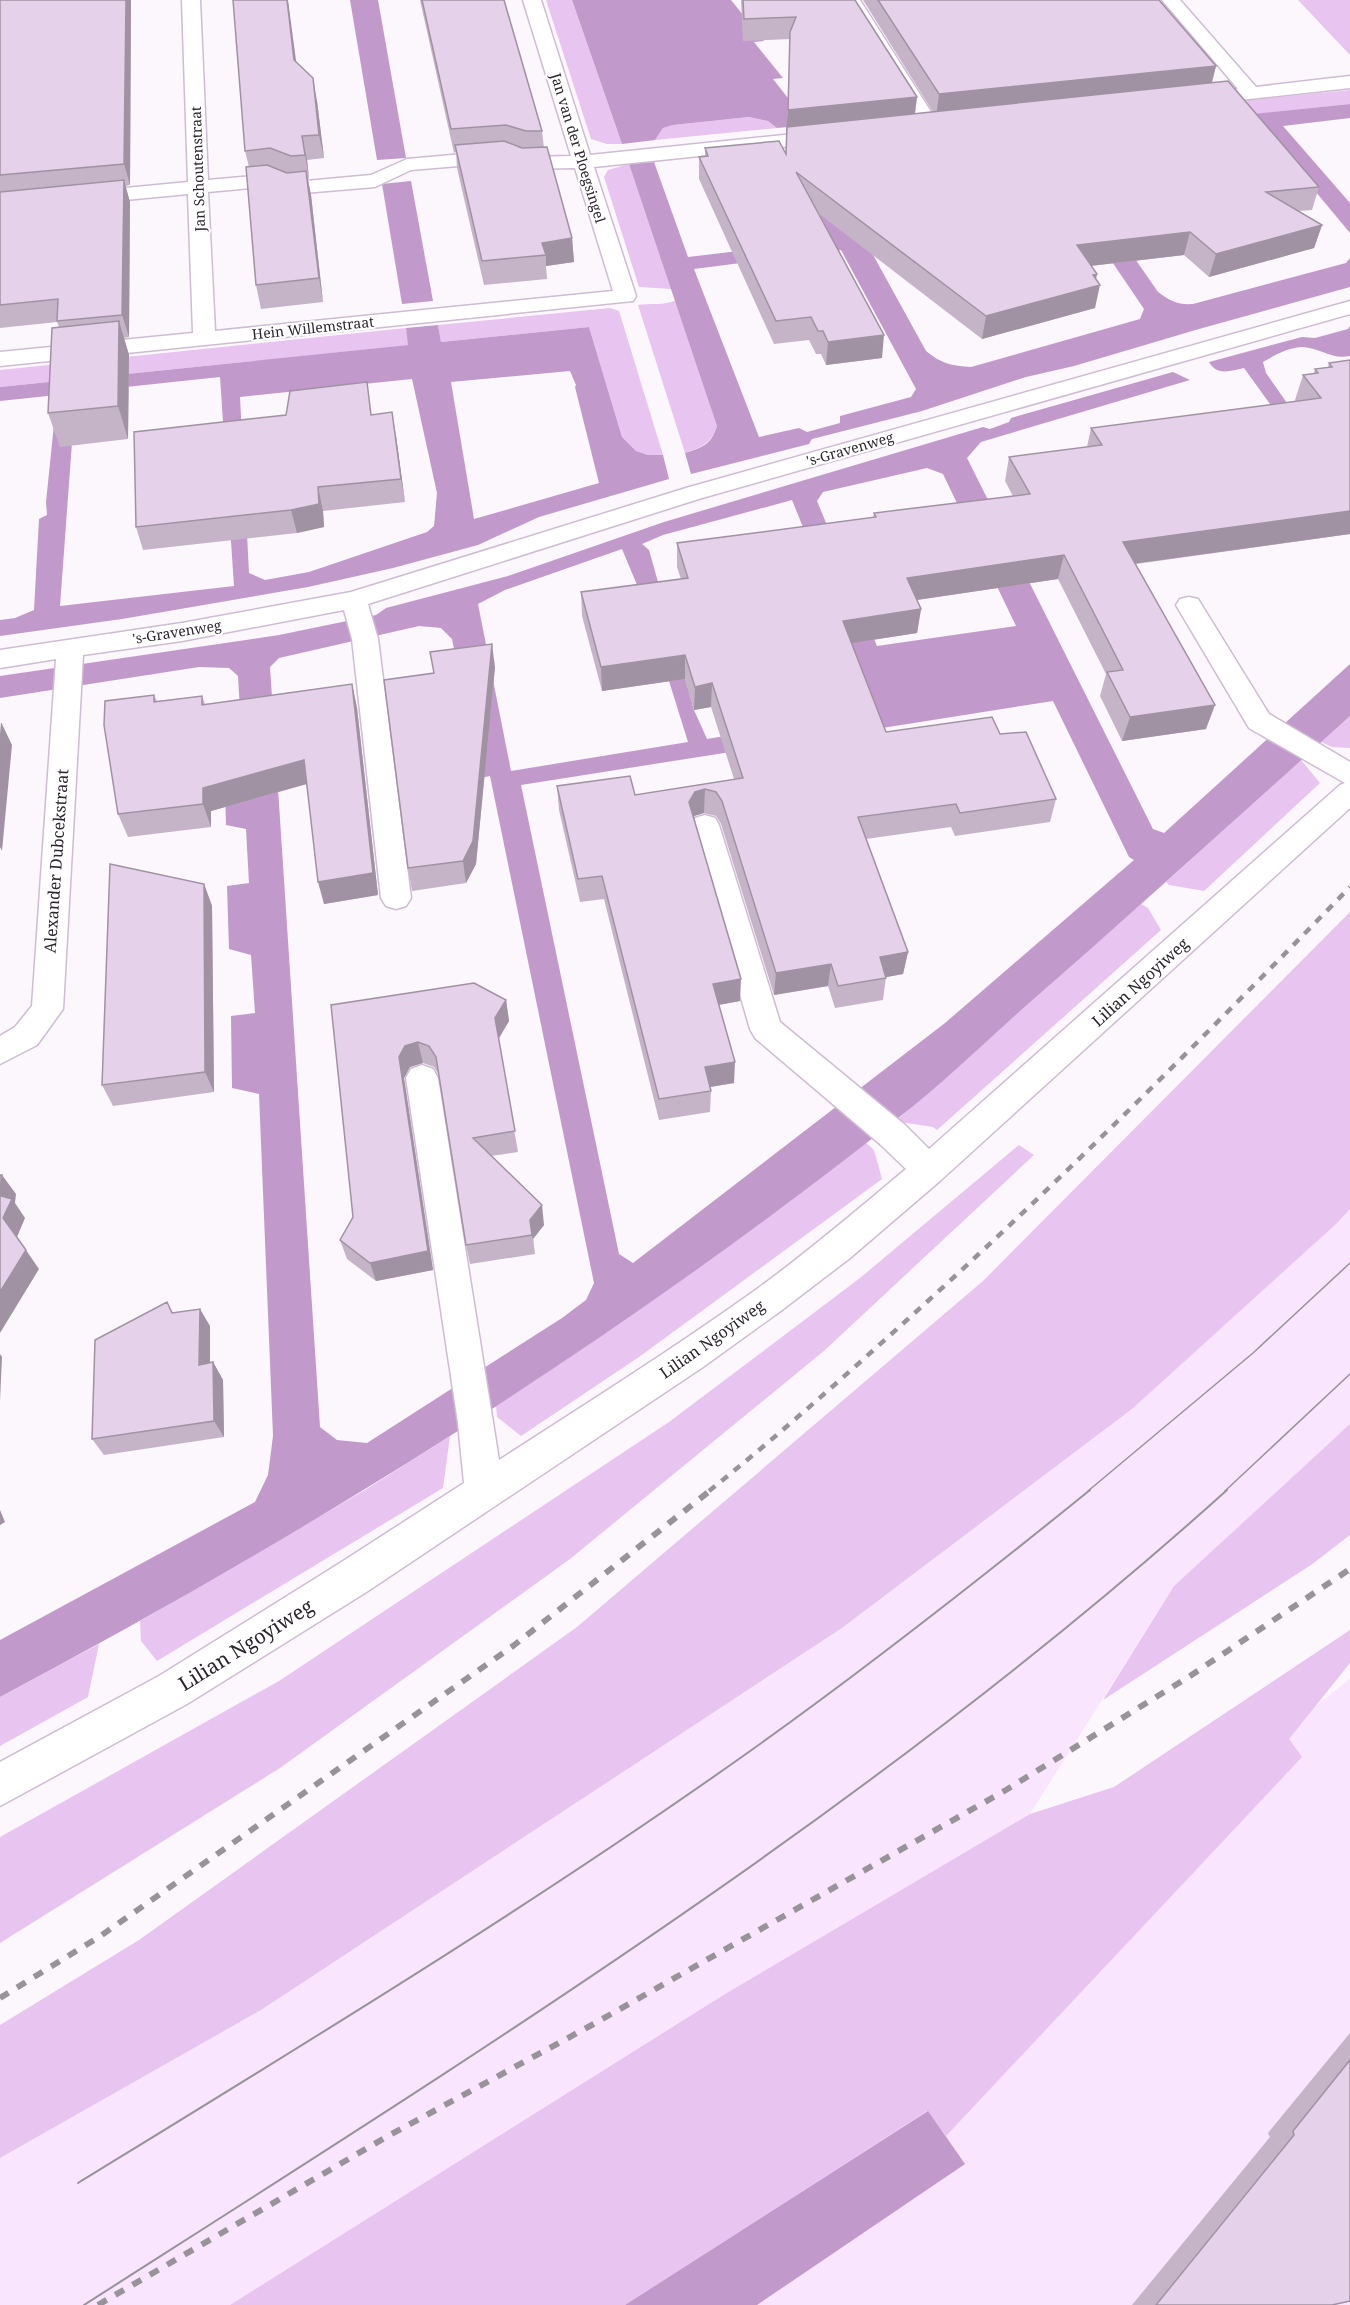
<svg xmlns="http://www.w3.org/2000/svg" width="1350" height="2305" font-family="'Noto Serif',serif">
  <style>
    .built { fill: #f9e5fe }
    .green { fill: #e8c4f0 }
    .water { fill: #c299cb; fill-rule: evenodd }
    .lines { fill: none; stroke-linecap: round; stroke-linejoin: round }
    .street-casing { stroke: #cfbcd4; stroke-width: 3 }
    .street { fill: #fff; fill-rule: evenodd }
    .tram-far1 { stroke: #989299; stroke-width: 1.5 }
    .tram { stroke: #989299; stroke-width: 2 }
    .rail-far1 { stroke: #989299; stroke-width: 4.5; stroke-dasharray: 8 8; stroke-linecap: butt }
    .rail { stroke: #989299; stroke-width: 6; stroke-dasharray: 10 10; stroke-linecap: butt }
    .wall { fill: #c5b4c8 }
    .shaded-wall { fill: #a092a3 }
    .building { fill: #e5d1e9; stroke: #a092a3; stroke-width: 1.5 }
    .labels { text-anchor: middle; stroke-width: 4.5; stroke-linejoin: round; paint-order: stroke }
    .far-street-label { font-size: 14px; fill: #2d262f; stroke: #fff }
    .street-label { font-size: 16px; fill: #2d262f; stroke: #fff }
    .near-street-label { font-size: 20px; fill: #2d262f; stroke: #fff }
  </style>
  <rect width="100%" height="100%" fill="#fbf7fc"/>
  <path class="built" d="M1350 1209V1424L1174 1586 1030 1814 725 1994 230 2305H0V2158L261 2010 842 1628 1132 1409Z
    M1350 1679V2305H547Z"/>
  <path class="green" d="M546 0H572L622 144H607L591 139Z
    M1298 0H1350V55Z
    M1350 90V104L1200 120 1189 106Z
    M749 117 768 121 777 128 655 140 663 128 673 125Z
    M629 164 672 289 639 287 604 177 608 170Z
    M677 300 717 426C711 444 702 447 685 453L638 305C650 303 664 306 677 300Z
    M610 308 619 311 663 455H648L636 451 622 437 589 327 441 342 438 325Z
    M406 328 409 345 0 387V370Z
    M1350 716V748L1332 747 1321 742Z
    M1301 760 1320 783 1204 891 1169 885 1166 882Z
    M1141 904 1148 908 1161 930 937 1130 933 1127 900 1122 899 1118Z
    M1350 912V1209L1336 1224 1132 1409 842 1628 261 2010 0 2158V2025L139 1940 577 1627 983 1281Z
    M865 1142 874 1150 882 1179 639 1357 521 1436 497 1417 496 1406C623 1324 745 1234 865 1142Z
    M1019 1145 1034 1155 825 1350 570 1559 280 1768 0 1943V1837L279 1681 669 1422 860 1278Z
    M1350 1424V1535L1311 1565 1103 1700 1174 1586Z
    M450 1436 443 1488 157 1661 141 1641 140 1621 365 1490Z
    M1350 1630V1663L1289 1739 1302 1757 946 2136 927 2111 625 2305H230L725 1994 1030 1814 1114 1787Z
    M99 1644 88 1697 0 1746V1697Z"/>
  <path class="water" d="M350 0H378L406 158 377 160Z
    M572 0H731L764 41 754 42 783 78 773 79 809 125 777 128 768 121 749 117 673 125 663 128 655 140 622 144Z
    M1350 104V118L1283 126 1350 203V233L1262 127 1059 149 1158 292C1170 301 1178 305 1193 304L1346 263 1350 258V287L1199 329 1074 366 1026 377 922 411 812 439 809 444 691 474 685 453C703 447 711 445 717 426L629 164 654 162 688 257 832 240 788 149 821 159ZM1037 151 1144 309 1140 319 971 367C952 366 940 363 926 351L828 173ZM841 250 916 389 911 397 840 416V423L807 432 799 428 759 437 694 269Z
    M411 181 433 301 402 304 382 184Z
    M438 325 441 342 589 327 622 437 636 451 648 455H663L669 479 539 517 478 545 393 568 308 587 122 619 0 636V620L15 618 34 610 39 519 47 515 46 502 57 395 0 401V387L408 345 406 328ZM570 371 576 385 575 387 599 483 474 519 451 382ZM220 377 234 586 60 606 73 429 79 392ZM412 379 437 493 434 526 427 532 309 572 265 580 249 573 240 397Z
    M1350 326V356C1333 360 1320 348 1303 347 1289 347 1275 355 1263 362L1266 373 1350 493V515L1244 368C1230 371 1217 376 1209 362L1302 337 1315 338 1348 329Z
    M1173 372 1190 380 981 442 967 458 1153 829 1164 833 1350 664V716C1246 810 1142 904 1036 997 990 1037 946 1081 897 1119 618 1340 315 1530 0 1697V1640L255 1502 268 1475 273 1436 259 1094 232 1088 231 1016 255 1013 251 955 229 949 227 886 249 883 246 829 226 825 223 717 240 710 238 676 229 668 199 667 0 698V676L279 635 376 615 386 608 508 576 664 522 983 427 990 429 1009 422 1011 418ZM927 468 943 474 1016 626 877 646 817 501 823 492ZM792 500 877 711 707 739 694 710 649 550 642 544 663 535ZM622 549 645 604 688 742 511 771 478 604 505 590ZM419 626 441 628 452 639 481 778 490 776 594 1283 586 1300 562 1318 367 1443 337 1440 320 1427 270 667 279 658ZM1053 701 1129 857 1134 860 945 1023 633 1263 619 1254 521 785Z
    M928 2111 965 2164 757 2305H625Z"/>
  <g class="lines">
    <defs>
      <path id="street" d="M182 0H200L208 180 275 174 295 182 371 175 407 159 508 150 527 157 571 156 523 0H541L590 155 832 130 839 132 842 136 839 140 832 142 594 167 636 296 633 301 0 366V352L193 333 188 194 0 212V200L188 182ZM506 162 524 169 575 168 613 291 215 331 208 192 272 186 292 194 375 187 411 170Z
        M842 0H860L940 126 937 130H923Z
        M1162 0H1180L1256 87 1350 76V88L1194 105 1187 103 1185 99 1187 95 1238 89Z
        M1350 301V314L702 498 368 604 378 639 411 898 406 906 396 909 386 906 381 898 352 639 344 610 182 641 83 655 63 1009 37 1045 0 1064V1036L15 1027 32 1006 56 659 0 668V650L182 623 351 592 686 488Z
        M1189 597 1198 599 1269 714 1350 762V808L941 1180 850 1258 782 1310 703 1367 368 1591 187 1704 0 1806V1762L159 1676 340 1563 464 1483 458 1423 406 1078 411 1069 422 1065 433 1069 438 1078 499 1460C586 1404 673 1349 757 1289 809 1251 857 1210 906 1169L881 1145 755 1038 750 1029 691 825 695 818 705 815 715 818 719 825 780 1022 905 1125 929 1149 1340 785 1345 783 1249 728 1176 605 1180 599Z"/>
    </defs>
    <use href="#street" class="street-casing"/>
    <use href="#street" class="street"/>
    <path class="tram-far1" d="M1088 1491 1253 1353 1350 1263
      M1225 1491 1350 1374"/>
    <path class="tram" d="M78 2183C306 2043 535 1904 753 1749 868 1667 980 1579 1090 1490
      M84 2305C478 2053 879 1804 1227 1490"/>
    <path class="rail-far1" d="M709 1491C774 1439 836 1384 898 1328 1055 1187 1203 1038 1350 887"/>
    <path class="rail" d="M0 1998 99 1937 513 1646 711 1490
      M98 2305 388 2136 590 2026 1006 1790 1190 1676 1350 1569"/>
  </g>
  <path class="wall" d="M0 0H131L130 185 125 186 130 202 129 337 124 338 129 355 128 439 60 447 48 413 59 327 57 322 0 328Z
    M420 0H504L542 131 544 148 572 238 574 262 546 266 547 279 484 285 457 168 456 152 454 153Z
    M741 0H855L917 97 915 114 933 112 863 0H1159L1216 66 1212 83 1319 187 1312 210 1298 211 1322 225 1314 248 1209 277 1184 255 1091 266 1096 280 1095 308 982 339 818 213 882 358 826 365 821 354H816L809 340 774 344 699 179V157L705 156V148L786 153 790 39 743 41Z
    M296 61 317 101 324 158 307 160 309 178 308 179 311 195 323 302 261 309 256 285 249 167 245 151Z
    M1350 360V534L1136 564 1206 729 1122 741 1100 696 1106 674 1058 579 917 600 921 609 917 633 852 643 886 732 1000 734 1056 799 1050 822 955 836 951 827 866 839 908 952 903 974 886 977 883 1000 835 1008 828 986 774 995 721 824 716 816 704 813 694 816 693 817 740 1001 719 1005 734 1083 710 1087 711 1091 710 1112 659 1120 604 899 580 902 559 810 557 786 635 795 734 779 711 707 694 710 685 679 602 691 582 616 581 592 681 579 677 567V543L873 518 874 513 1013 496 1005 481 1009 457 1087 447 1091 428 1296 402 1295 400 1303 375 1314 373 1315 369 1328 367 1329 363Z
    M372 415 396 436 405 502 323 511 324 527 297 533 143 550 136 527Z
    M495 667 476 864 466 883 412 891 408 868Z
    M352 684 357 708 378 895 324 904 307 784 211 811V827L128 837 118 814 154 695 157 701 202 696 205 704Z
    M204 884 212 906 214 1092 113 1106 102 1085Z
    M506 1000 509 1021 498 1039 518 1152 491 1156 544 1225 533 1239 535 1254 470 1264 466 1245 439 1075 434 1067 423 1063 410 1067 404 1078 433 1270 376 1281 347 1259 340 1240 353 1217 331 1005Z
    M167 1302 173 1313 210 1326V1363L213 1362 223 1380 224 1437 104 1455 92 1439Z
    M1350 2033V2301L1332 2305H1132L1270 2137 1268 2133Z"/>
  <path class="shaded-wall" d="M126 0H131L130 185 124 164Z
    M287 0H288L299 83 294 60Z
    M1216 66 1210 89 936 117 939 94Z
    M313 78 317 101 324 158 319 135Z
    M917 97 914 119 786 132 788 110Z
    M302 136 307 160 309 178 305 155Z
    M306 171 311 195 323 302 319 278Z
    M124 180 130 202 129 337 122 315Z
    M1322 225 1314 248 1209 277 1216 254Z
    M1190 232 1184 255 1072 268 1077 245Z
    M572 238 574 262 546 266V255L542 243Z
    M1097 274 1095 286 1100 285 1095 308 982 339 986 316 1093 275Z
    M119 321 129 355 128 439 118 406Z
    M884 335 882 358 826 365 828 342Z
    M392 412 396 436 405 502 401 479Z
    M318 487 323 511 324 527 297 533 291 510Z
    M1350 511V534L1117 566 1123 542Z
    M1064 555 1058 579 903 602 907 578Z
    M921 609 917 633 840 645 843 621Z
    M492 644 495 667 476 864 466 883 463 861Z
    M685 655V679L602 691 601 667Z
    M712 683 711 707 694 710 695 687Z
    M352 684 357 708 378 895 324 904 318 882Z
    M1215 705 1206 729 1122 741 1130 717Z
    M1 722 12 745 2 851 0 847V734Z
    M304 760 310 783 211 811V827L203 804V788Z
    M705 789 704 813 694 816 689 826V802L695 792Z
    M204 884 212 906 214 1092 205 1072Z
    M908 952 903 974 876 979 880 957Z
    M831 964 828 986 774 995 776 973Z
    M741 979 740 1001 712 1006 713 984Z
    M506 1000 509 1021 498 1040 495 1018Z
    M418 1042 423 1063 410 1067 404 1078 433 1270 376 1281 370 1263 399 1057 405 1046Z
    M735 1062 734 1083 704 1088 705 1067Z
    M2 1175 16 1194 15 1203 25 1218 17 1237 39 1269 0 1333V1292L3 1218 1 1196Z
    M542 1205 544 1225 533 1239 535 1254 530 1220Z
    M200 1309 210 1326V1382L199 1365Z
    M0 1354 2 1357 0 1401Z
    M213 1362 223 1380 224 1437 214 1421Z
    M0 1510 5 1522 0 1525Z"/>
  <path class="building" d="M0 0H126L124 164 0 175Z
    M233 0H287L294 60 313 78 319 135 302 136 305 155 291 156 270 148 245 151Z
    M422 0H504L542 131H526L506 125 451 129Z
    M743 0H855L917 97 788 110 790 32 796 17 744 19Z
    M878 0H1159L1216 66 939 94Z
    M1228 81 1319 187 1266 192 1322 225 1216 254 1190 232 1077 245 1097 274 1093 275 1100 285 986 316 796 172 884 335 828 342 823 331H818L811 317 776 321 699 157 708 156 705 148 779 141 786 154 787 127Z
    M504 141 522 148 547 147 572 238 542 243 546 255 482 261 455 145Z
    M267 165 287 173 306 171 319 278 256 285 246 167Z
    M124 180 122 315 57 321 58 299 0 305V192Z
    M119 321 118 406 48 413 52 328Z
    M1350 360V511L1123 542 1215 705 1130 717 1107 672 1123 670 1064 555 907 578 921 609 843 621 886 732 992 717 1000 734 1026 732 1056 799 960 813 956 804 858 817 908 952 880 957 886 978 838 986 831 964 776 973 722 801 716 792 705 789 695 792 689 802 741 979 713 984 735 1062 705 1067 711 1091 659 1099 602 876 578 879 557 786 630 776 635 795 743 778 712 683 695 687 685 655 601 667 581 592 688 578 677 543 876 517 874 513 1030 494 1009 457 1102 445 1091 428 1321 398 1303 375 1318 373 1315 369 1332 367 1329 363Z
    M367 382 371 415 392 412 401 479 318 487 319 504 291 510 136 527 134 432 286 415 290 391Z
    M492 644 473 841 463 861 408 868 384 680 434 673 430 652Z
    M352 684 373 873 318 882 304 760 203 788V804L118 814 104 725 105 701 154 695V702L202 696V705Z
    M110 864 204 884 205 1072 102 1085Z
    M474 983 506 1000 495 1018 515 1131 473 1138 542 1205 530 1220 532 1235 466 1245 436 1057 429 1046 418 1042 405 1046 399 1057 428 1251 370 1263 340 1240 353 1217 331 1005Z
    M0 1175H2L1 1196 12 1199 3 1218 26 1250 0 1292Z
    M167 1302 172 1313 200 1309 199 1365 213 1362 214 1421 92 1439 95 1340Z
    M1350 2060V2301L1332 2305H1156L1294 2135 1293 2131Z"/>
  <g class="labels">
    <g class="far-street-label">
      <text transform="translate(578 148) rotate(73)" y="5">Jan van der Ploegsingel</text>
      <text transform="translate(198 169) rotate(-92)" y="5">Jan Schoutenstraat</text>
      <text transform="translate(313 328) rotate(-6)" y="5">Hein Willemstraat</text>
      <text transform="translate(850 449) rotate(-16)" y="5">'s-Gravenweg</text>
      <text transform="translate(177 632) rotate(-9)" y="5">'s-Gravenweg</text>
    </g>
    <g class="street-label">
      <text transform="translate(56 861) rotate(-86)" y="6">Alexander Dubcekstraat</text>
      <text transform="translate(1140 982) rotate(-42)" y="6">Lilian Ngoyiweg</text>
      <text transform="translate(712 1339) rotate(-35)" y="6">Lilian Ngoyiweg</text>
    </g>
    <g class="near-street-label">
      <text transform="translate(246 1645) rotate(-32)" y="7">Lilian Ngoyiweg</text>
    </g>
  </g>
</svg>
